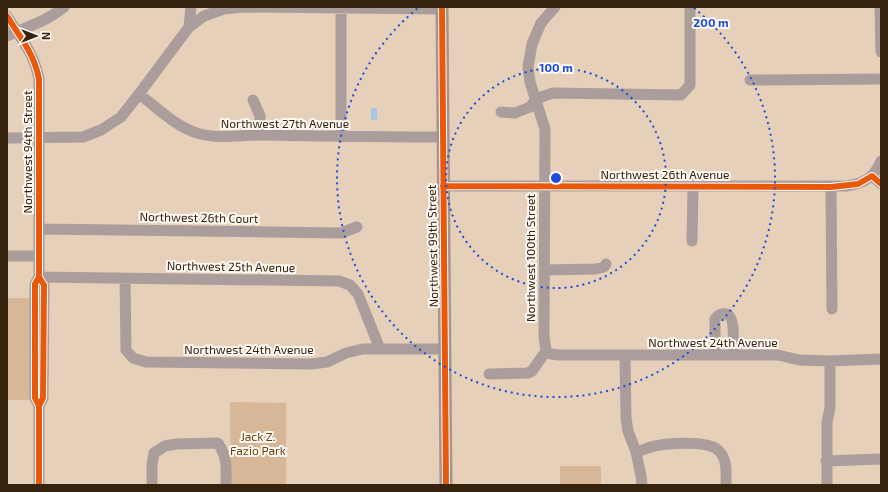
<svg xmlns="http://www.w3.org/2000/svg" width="888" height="492" font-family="'Exo 2',sans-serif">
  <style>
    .green { fill: #d7b797 }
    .water { fill: #a5c7e5 }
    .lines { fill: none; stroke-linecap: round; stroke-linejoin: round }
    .minor { stroke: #aa9d9b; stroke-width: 11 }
    .major { stroke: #a59490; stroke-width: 13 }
    .cycleway-casing { stroke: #fef9f4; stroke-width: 8 }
    .cycleway { stroke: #e8590c; stroke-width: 6 }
    .ring { fill: none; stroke: #1d4ed8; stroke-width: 2; stroke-dasharray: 2 4 }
    .labels { text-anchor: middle; stroke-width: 4; stroke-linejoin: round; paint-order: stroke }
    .street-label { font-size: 12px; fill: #36230e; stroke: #fef9f4 }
    .park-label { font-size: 12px; fill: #6f4308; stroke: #fef9f4 }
    .centre { fill: #1d4ed8; stroke: #fef9f4; stroke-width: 2 }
    .ring-label { font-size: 12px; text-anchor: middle; font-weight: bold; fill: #1d4ed8; stroke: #fef9f4; stroke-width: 4; stroke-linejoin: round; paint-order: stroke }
  </style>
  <rect width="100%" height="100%" fill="#e6d0ba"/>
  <path class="green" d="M7 298H31V400H7Z
    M230 402 286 403V485H231Z
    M560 466H601V485H560Z"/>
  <path class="water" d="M371 108H377V120H371Z"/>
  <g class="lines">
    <path class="minor" d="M880 7 881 52
      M7 16C21 39 34 53 39 79V277L35 284V398L39 406V485
      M189 27 204 16 224 9 242 7 442 9
      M7 36C27 27 47 21 64 7
      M750 80 881 79
      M139 94C156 107 174 125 194 132 214 140 239 135 260 135 321 136 382 137 443 137
      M253 100 260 116V135
      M501 112 515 113 530 107 536 99 553 93 681 95 690 85V7
      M341 137V8
      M7 138 83 137 101 130 121 117 139 94 189 27 191 7
      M872 176 881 184
      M443 186H847C864 183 874 178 881 161
      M831 187 832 309
      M39 229 341 233 357 227
      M692 241 693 186
      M7 256H39
      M544 270 596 269 604 267 606 264
      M39 277 339 281 350 285 358 294 380 349
      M125 278 126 350 133 358 146 362 311 364 327 362 346 353 363 349H445
      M546 351 544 336 545 129 530 82 528 67 532 44 541 23 555 7
      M546 351 551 354 559 355H778L799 360 830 361 881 359
      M715 355V319C718 315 721 313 726 314 736 316 733 346 733 355
      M625 356 626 418 628 431 636 452 641 476 642 485
      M489 374 528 373 532 371 546 351
      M39 406 43 398 44 285 39 277
      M636 452C641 451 646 448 651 447 664 443 707 440 718 450 728 459 726 473 726 485
      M826 461 881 459
      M152 485V465L154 453 165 446 176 444 218 443C228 459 226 467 226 485
      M827 485V422L830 408V361"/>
    <path class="major" d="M442 7 446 485"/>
    <defs>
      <path id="cycleway" d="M442 7 446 485
        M7 16C21 39 34 53 39 79V277L35 284V398L39 406V485
        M443 186 831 187 858 184 872 176 881 184
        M39 406 43 398 44 285 39 277"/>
    </defs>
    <use href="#cycleway" class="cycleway-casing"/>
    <use href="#cycleway" class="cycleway"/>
  </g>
  <g class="ring">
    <circle cx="556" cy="178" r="110"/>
    <path d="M694 8A219 219 0 1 1 418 8"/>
  </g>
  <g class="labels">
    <g class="street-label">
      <text x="285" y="128">Northwest 27th Avenue</text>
      <text transform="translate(28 152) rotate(-90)" y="4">Northwest 94th Street</text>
      <text x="665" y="179">Northwest 26th Avenue</text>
      <text transform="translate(199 218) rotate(1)" y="4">Northwest 26th Court</text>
      <text transform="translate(433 246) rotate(-91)" y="4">Northwest 99th Street</text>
      <text transform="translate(531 258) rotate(-90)" y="4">Northwest 100th Street</text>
      <text transform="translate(231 267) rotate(1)" y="4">Northwest 25th Avenue</text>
      <text x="713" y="347">Northwest 24th Avenue</text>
      <text x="249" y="354">Northwest 24th Avenue</text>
    </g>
    <g class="park-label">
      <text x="258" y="441">Jack Z.<tspan x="258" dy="14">Fazio Park</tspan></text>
    </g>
  </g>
  <circle cx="556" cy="178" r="6" class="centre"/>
  <g class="ring-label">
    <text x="711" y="27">200 m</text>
    <text x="556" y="72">100 m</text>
  </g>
  <rect width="888" height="492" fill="none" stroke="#36230e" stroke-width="16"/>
  <g transform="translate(36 36) rotate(90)" stroke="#fef9f4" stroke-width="3" paint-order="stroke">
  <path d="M0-3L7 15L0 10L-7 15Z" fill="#36230e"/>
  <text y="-6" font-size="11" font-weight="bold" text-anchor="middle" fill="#36230e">N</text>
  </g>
</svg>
